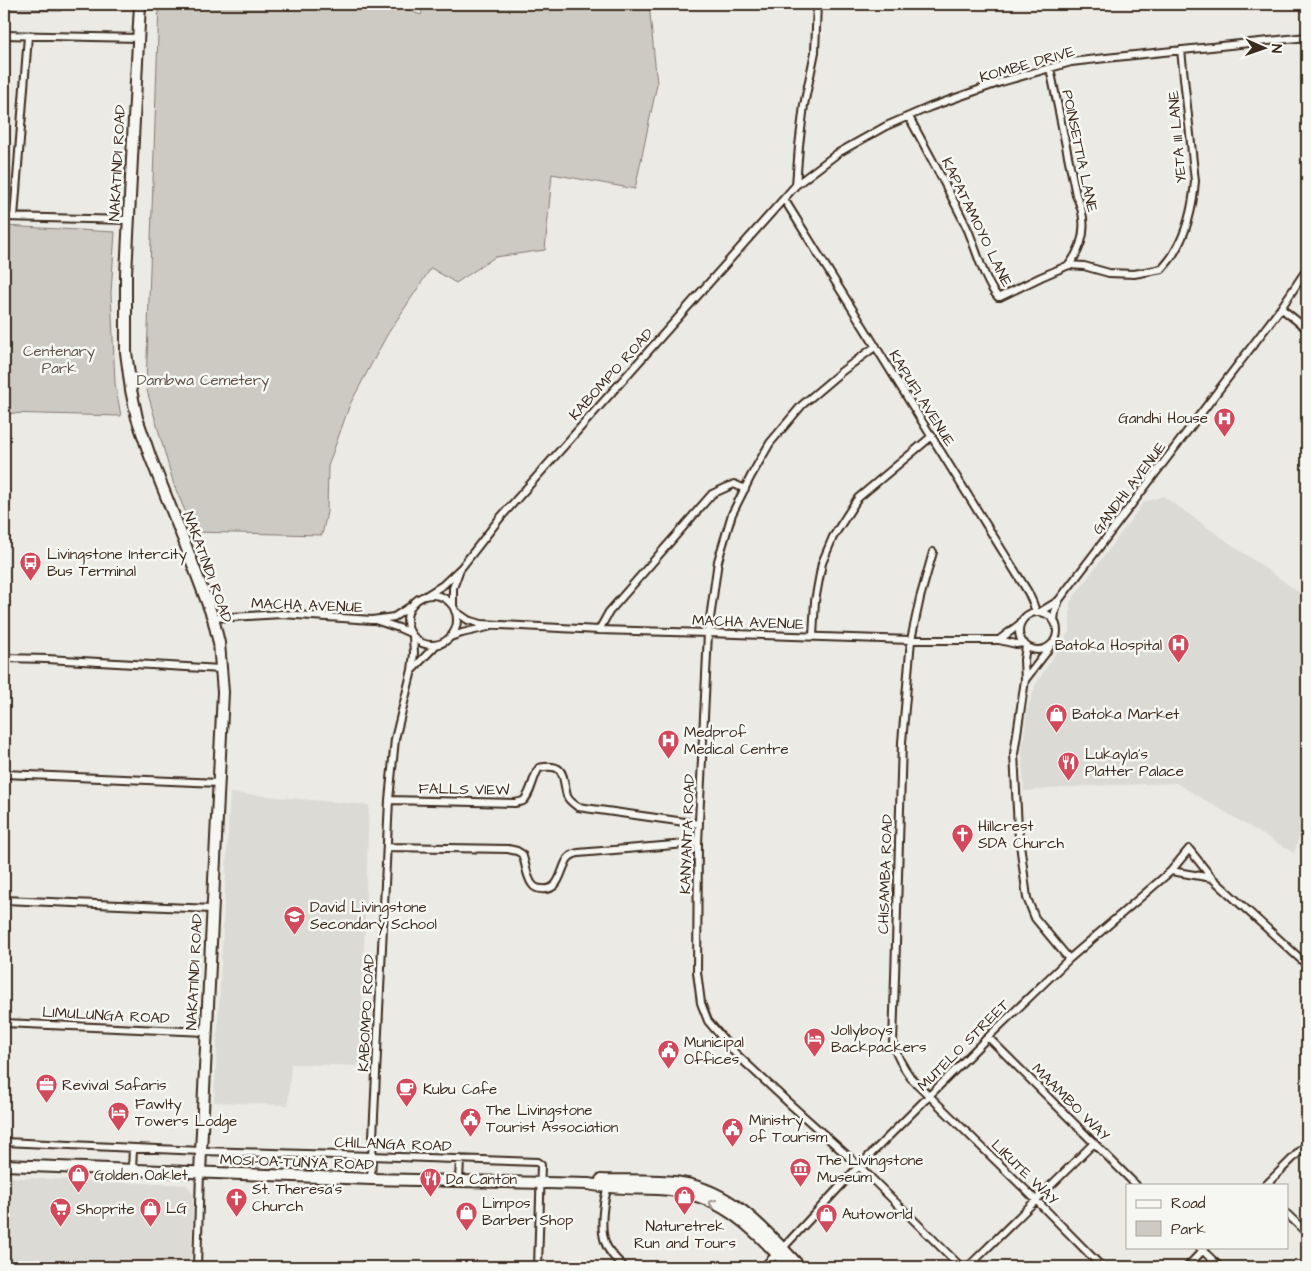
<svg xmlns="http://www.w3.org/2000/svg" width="1311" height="1271" font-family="'Architects Daughter',sans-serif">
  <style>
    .built { fill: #dcdad4 }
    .green { fill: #cdcac4; stroke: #847a71 }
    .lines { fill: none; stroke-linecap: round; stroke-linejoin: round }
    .minor-casing { stroke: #3b2a1e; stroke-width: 10 }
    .trunk-casing { stroke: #3b2a1e; stroke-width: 14 }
    .minor { stroke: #f6f6f2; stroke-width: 6 }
    .trunk { stroke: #f6f6f2; stroke-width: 10 }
    .oneway { stroke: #989088 }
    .labels { text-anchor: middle; stroke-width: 5; stroke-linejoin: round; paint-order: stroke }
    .street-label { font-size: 15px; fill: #3b2a1e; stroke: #f6f6f2 }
    .park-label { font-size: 15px; fill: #605248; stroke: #f6f6f2 }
    .poi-label { font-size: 15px; fill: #3b2a1e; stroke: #f6f6f2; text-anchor: start }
  </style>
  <rect width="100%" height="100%" fill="#ebeae5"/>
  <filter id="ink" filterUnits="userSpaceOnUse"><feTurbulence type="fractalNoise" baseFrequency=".02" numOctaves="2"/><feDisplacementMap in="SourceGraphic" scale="10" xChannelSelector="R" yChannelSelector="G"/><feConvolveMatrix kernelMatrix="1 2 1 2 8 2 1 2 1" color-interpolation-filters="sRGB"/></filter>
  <g filter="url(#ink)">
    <path class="built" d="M1163 496 1307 598V812L1294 853 1176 783 1087 786 1024 791 1022 753 1027 710 1036 684 1070 630V602L1144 502Z
      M230 793 369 805 360 1066 291 1064 288 1105 214 1102Z
      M4 1177 187 1185 193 1194 191 1267H4Z"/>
    <path class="green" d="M4 4H61V11L4 10Z
      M159 4H392L421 15 424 4H649L657 84 635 189 552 174 545 250 495 257 456 283 431 268 387 335 350 404 328 466 327 512 322 535 194 532 174 485 146 387Z
      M4 226 115 232 111 293 115 383 121 416 4 413Z"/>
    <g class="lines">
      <defs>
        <path id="minor" d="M4 35 138 38
          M1050 68 1076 195C1088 220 1085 244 1069 265
          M909 117C929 154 950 192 968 230 976 249 985 283 998 297H1000L1041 277 1069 265 1084 266 1109 273 1134 274 1162 269C1166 264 1171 259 1174 253 1187 232 1193 206 1195 181L1181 50
          M796 185 799 146 804 105 815 52 817 4
          M784 199 1028 592 1033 603 1036 612
          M4 217 129 220
          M14 217 28 36
          M1281 308 1307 329
          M876 346 841 372 802 405 770 443 751 476 732 514 718 561 708 633 698 843 697 972 701 1003 708 1021 735 1053 791 1105 859 1166 961 1267
          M933 552 920 598 911 640 902 742 893 1044C897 1057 903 1067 911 1078L1036 1200 1102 1267
          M407 620a25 25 0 1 1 50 0a25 25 0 1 1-50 0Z
          M427 595 443 585 461 568 500 518 796 185 838 153 886 126 930 107 1001 82 1071 62 1106 58 1307 37
          M453 606V588L460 569
          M455 611 468 620 481 624 599 630 708 633 911 640H999L1016 644 1024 643
          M1040 612 1058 601
          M1019 631a19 19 0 1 1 38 0a19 19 0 1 1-38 0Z
          M213 618 282 614 372 620 394 617 411 606
          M375 620 399 628 410 633
          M1054 621 1055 612 1059 600 1281 308 1307 269
          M599 630 609 612 712 494 734 484 745 489
          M813 636 815 601 822 563 833 537 858 498 932 436
          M450 637 462 633 488 627
          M999 640 1020 624
          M1026 646 1024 660 1025 680 1014 754 1018 828 1027 898 1035 918 1069 959
          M4 658 47 659 221 669
          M413 669 436 645
          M1025 680 1045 654 1051 645
          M4 774 219 783
          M389 800 515 803C518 802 521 802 523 801 531 795 533 776 539 768 567 762 562 778 567 796 569 801 574 804 578 807L699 824
          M387 847 508 849 517 851 522 854C526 863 526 876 532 884 534 887 538 889 542 889 559 891 560 873 566 862 568 857 573 854 578 853L698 843
          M1171 871 1212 878
          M4 900 212 909
          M4 1023 206 1032
          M988 1037 1136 1185
          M4 1142 201 1151 372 1156 537 1162 541 1165 538 1267
          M132 1171 133 1148
          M371 1179 389 800 395 739 412 670 414 653 413 637
          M459 1181 460 1159
          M1266 1185 1307 1144
          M608 1187C603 1201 600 1228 605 1242 608 1252 617 1260 624 1267
          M1287 1214 1307 1233
          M1199 1247 1220 1267
          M197 1267 200 1173
          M763 1267 782 1249 859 1166 988 1037 1069 959 1171 871 1189 849 1212 878 1307 965
          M968 1267 1094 1143
          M1187 1267 1206 1247"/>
        <path id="trunk" d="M140 4 126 274V352L131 390 137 418 150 456 184 541 213 618 219 643 223 692 200 1173
          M4 1165 371 1179 589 1184C611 1189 634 1188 658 1189 719 1192 750 1225 789 1267
          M601 1180C628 1181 655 1179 681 1183 733 1191 767 1232 800 1267"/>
      </defs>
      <use href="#minor" class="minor-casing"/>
      <use href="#trunk" class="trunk-casing"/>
      <use href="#minor" class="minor"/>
      <use href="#trunk" class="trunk"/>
    </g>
    <defs><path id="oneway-chevron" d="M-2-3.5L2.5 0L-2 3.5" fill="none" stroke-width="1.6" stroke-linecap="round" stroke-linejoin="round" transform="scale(1.25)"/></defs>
    <use class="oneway" href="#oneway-chevron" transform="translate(712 1203) rotate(-156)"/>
  </g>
  <defs>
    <symbol id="hospital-pin" viewBox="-11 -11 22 30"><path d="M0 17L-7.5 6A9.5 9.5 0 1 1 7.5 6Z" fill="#d1495b" stroke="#f6f6f2"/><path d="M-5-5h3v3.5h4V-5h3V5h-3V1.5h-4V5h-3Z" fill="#fff"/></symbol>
    <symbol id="bus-pin" viewBox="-11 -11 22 30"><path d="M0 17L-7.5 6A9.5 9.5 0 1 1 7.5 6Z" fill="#d1495b" stroke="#f6f6f2"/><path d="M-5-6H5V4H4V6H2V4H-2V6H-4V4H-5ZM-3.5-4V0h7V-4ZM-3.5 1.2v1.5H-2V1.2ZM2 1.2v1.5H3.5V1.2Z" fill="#fff"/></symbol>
    <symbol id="shop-pin" viewBox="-11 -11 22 30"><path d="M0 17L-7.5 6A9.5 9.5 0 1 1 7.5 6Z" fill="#d1495b" stroke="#f6f6f2"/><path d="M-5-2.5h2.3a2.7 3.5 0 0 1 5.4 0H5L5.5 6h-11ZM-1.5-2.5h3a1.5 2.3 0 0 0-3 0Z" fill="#fff"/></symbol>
    <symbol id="restaurant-pin" viewBox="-11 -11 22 30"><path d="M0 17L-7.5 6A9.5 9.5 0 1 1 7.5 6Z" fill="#d1495b" stroke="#f6f6f2"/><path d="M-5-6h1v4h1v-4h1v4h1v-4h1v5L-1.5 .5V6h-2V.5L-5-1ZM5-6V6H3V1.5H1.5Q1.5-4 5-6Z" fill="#fff"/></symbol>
    <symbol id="church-pin" viewBox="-11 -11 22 30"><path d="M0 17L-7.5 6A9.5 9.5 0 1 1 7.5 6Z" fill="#d1495b" stroke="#f6f6f2"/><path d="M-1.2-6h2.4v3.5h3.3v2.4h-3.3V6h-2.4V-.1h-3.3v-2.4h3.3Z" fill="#fff"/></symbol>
    <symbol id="school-pin" viewBox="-11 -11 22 30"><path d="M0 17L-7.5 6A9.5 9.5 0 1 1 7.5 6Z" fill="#d1495b" stroke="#f6f6f2"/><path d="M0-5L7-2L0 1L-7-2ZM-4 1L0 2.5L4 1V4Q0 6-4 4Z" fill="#fff"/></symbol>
    <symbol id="hotel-pin" viewBox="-11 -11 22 30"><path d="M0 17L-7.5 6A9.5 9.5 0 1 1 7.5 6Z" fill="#d1495b" stroke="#f6f6f2"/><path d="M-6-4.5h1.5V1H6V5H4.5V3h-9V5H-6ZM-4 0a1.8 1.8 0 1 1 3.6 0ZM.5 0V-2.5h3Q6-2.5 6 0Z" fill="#fff"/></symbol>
    <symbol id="civic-pin" viewBox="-11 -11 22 30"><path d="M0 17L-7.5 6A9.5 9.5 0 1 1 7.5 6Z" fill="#d1495b" stroke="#f6f6f2"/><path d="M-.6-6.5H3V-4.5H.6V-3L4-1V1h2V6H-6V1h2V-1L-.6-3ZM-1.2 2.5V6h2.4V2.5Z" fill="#fff"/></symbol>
    <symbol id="office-pin" viewBox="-11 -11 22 30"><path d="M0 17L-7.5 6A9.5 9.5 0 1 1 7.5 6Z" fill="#d1495b" stroke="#f6f6f2"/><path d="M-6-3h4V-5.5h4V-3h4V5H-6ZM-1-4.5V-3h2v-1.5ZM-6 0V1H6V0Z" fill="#fff"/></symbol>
    <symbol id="cafe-pin" viewBox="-11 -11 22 30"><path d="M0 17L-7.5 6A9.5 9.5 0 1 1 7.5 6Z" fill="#d1495b" stroke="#f6f6f2"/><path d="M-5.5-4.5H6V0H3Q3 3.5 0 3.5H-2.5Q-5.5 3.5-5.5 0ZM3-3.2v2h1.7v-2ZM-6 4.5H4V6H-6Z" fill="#fff"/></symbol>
    <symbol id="museum-pin" viewBox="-11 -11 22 30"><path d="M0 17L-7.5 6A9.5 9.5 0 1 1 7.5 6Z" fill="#d1495b" stroke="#f6f6f2"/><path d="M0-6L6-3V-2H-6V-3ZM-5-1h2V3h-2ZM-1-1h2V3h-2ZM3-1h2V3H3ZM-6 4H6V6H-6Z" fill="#fff"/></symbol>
    <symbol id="supermarket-pin" viewBox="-11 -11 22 30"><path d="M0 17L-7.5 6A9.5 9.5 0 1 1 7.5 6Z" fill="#d1495b" stroke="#f6f6f2"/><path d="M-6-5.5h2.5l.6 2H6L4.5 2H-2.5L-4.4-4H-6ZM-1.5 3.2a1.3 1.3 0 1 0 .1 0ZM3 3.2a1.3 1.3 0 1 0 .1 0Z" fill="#fff"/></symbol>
  </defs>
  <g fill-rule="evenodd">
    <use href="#hospital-pin" x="1212" y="406" width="25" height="34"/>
    <use href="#bus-pin" x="18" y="550" width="25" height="34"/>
    <use href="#hospital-pin" x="1166" y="632" width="25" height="34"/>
    <use href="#shop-pin" x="1044" y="702" width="25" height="34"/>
    <use href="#hospital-pin" x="656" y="728" width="25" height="34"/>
    <use href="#restaurant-pin" x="1056" y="750" width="25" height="34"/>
    <use href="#church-pin" x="950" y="822" width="25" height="34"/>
    <use href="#school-pin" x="282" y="904" width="25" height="34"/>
    <use href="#hotel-pin" x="802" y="1026" width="25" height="34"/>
    <use href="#civic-pin" x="656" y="1038" width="25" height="34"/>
    <use href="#office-pin" x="34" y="1072" width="25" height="34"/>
    <use href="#cafe-pin" x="394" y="1076" width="25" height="34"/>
    <use href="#hotel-pin" x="106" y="1100" width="25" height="34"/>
    <use href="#civic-pin" x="458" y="1106" width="25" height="34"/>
    <use href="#civic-pin" x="720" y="1116" width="25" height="34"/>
    <use href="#museum-pin" x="788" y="1156" width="25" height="34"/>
    <use href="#shop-pin" x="66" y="1162" width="25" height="34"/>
    <use href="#restaurant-pin" x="418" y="1166" width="25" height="34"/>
    <use href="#shop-pin" x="672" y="1184" width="25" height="34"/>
    <use href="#church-pin" x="224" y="1186" width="25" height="34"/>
    <use href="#shop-pin" x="138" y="1196" width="25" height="34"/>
    <use href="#supermarket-pin" x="48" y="1196" width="25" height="34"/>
    <use href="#shop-pin" x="454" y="1200" width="25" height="34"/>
    <use href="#shop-pin" x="814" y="1202" width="25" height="34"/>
  </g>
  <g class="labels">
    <g class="street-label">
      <text transform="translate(1027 64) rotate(-16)" y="5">KOMBE DRIVE</text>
      <text transform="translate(1177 137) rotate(-95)" y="5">YETA III LANE</text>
      <text transform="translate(1080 151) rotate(78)" y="5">POINSETTIA LANE</text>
      <text transform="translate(117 163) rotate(-87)" y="5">NAKATINDI ROAD</text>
      <text transform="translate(977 222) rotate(64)" y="5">KAPATAMOYO LANE</text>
      <text transform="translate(611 374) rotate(-48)" y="5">KABOMPO ROAD</text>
      <text transform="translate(922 398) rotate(58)" y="5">KAPUFI AVENUE</text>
      <text transform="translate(1129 488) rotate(-53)" y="5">GANDHI AVENUE</text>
      <text transform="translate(208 567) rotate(70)" y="5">NAKATINDI ROAD</text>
      <text transform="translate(307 605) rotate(2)" y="5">MACHA AVENUE</text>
      <text transform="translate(748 622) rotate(2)" y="5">MACHA AVENUE</text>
      <text transform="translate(464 789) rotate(1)" y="5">FALLS VIEW</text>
      <text transform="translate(687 834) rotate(-88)" y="5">KANYANTA ROAD</text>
      <text transform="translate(885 874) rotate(-88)" y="5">CHISAMBA ROAD</text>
      <text transform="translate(194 972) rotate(-87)" y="5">NAKATINDI ROAD</text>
      <text transform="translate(366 1013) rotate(-87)" y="5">KABOMPO ROAD</text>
      <text transform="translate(106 1015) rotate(3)" y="5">LIMULUNGA ROAD</text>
      <text transform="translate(963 1045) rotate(-45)" y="5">MUTELO STREET</text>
      <text transform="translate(1071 1102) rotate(45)" y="5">MAAMBO WAY</text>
      <text transform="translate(393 1144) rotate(2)" y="5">CHILANGA ROAD</text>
      <text transform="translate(297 1162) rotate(2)" y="5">MOSI-OA-TUNYA ROAD</text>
      <text transform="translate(1025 1172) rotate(44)" y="5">LIKUTE WAY</text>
    </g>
    <g class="park-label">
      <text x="59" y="356">Centenary<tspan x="59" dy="17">Park</tspan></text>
      <text x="203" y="385">Dambwa Cemetery</text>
    </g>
    <g class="poi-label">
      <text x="1208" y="423" text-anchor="end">Gandhi House</text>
      <text x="47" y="559">Livingstone Intercity<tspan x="47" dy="17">Bus Terminal</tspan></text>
      <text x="1162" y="650" text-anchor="end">Batoka Hospital</text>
      <text x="1072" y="719">Batoka Market</text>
      <text x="684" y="737">Medprof<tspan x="684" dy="17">Medical Centre</tspan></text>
      <text x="1085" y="759">Lukayla's<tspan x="1085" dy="17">Platter Palace</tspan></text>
      <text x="978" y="831">Hillcrest<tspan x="978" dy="17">SDA Church</tspan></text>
      <text x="310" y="912">David Livingstone<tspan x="310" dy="17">Secondary School</tspan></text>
      <text x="831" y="1035">Jollyboys<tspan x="831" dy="17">Backpackers</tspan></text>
      <text x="684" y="1047">Municipal<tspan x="684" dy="17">Offices</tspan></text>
      <text x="62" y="1090">Revival Safaris</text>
      <text x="423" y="1094">Kubu Cafe</text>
      <text x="135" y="1109">Fawlty<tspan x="135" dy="17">Towers Lodge</tspan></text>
      <text x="486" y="1115">The Livingstone<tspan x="486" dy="17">Tourist Association</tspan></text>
      <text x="749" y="1125">Ministry<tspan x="749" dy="17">of Tourism</tspan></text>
      <text x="817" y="1165">The Livingstone<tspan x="817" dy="17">Museum</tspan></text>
      <text x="94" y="1180">Golden Oaklet</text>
      <text x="446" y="1184">Da Canton</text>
      <text x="252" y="1194">St. Theresa's<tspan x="252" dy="17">Church</tspan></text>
      <text x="482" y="1208">Limpos<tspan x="482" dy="17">Barber Shop</tspan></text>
      <text x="166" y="1213">LG</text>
      <text x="76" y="1214">Shoprite</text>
      <text x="842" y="1219">Autoworld</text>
      <text x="685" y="1231" text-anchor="middle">Naturetrek<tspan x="685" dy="17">Run and Tours</tspan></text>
    </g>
  </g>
  <rect width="1311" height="1271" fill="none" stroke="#f6f6f2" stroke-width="20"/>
  <rect x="10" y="10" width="1291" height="1251" fill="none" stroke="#3b2a1e" stroke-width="2" filter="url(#ink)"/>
  <rect x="1126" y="1184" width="162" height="65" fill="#f6f6f2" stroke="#aba49d"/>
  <rect x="1136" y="1200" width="25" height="8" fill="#f6f6f2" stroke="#aba49d"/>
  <text x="1171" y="1208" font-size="15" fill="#3b2a1e">Road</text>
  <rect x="1136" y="1221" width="25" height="15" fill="#cdcac4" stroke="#aba49d"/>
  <text x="1171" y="1234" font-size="15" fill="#3b2a1e">Park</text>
  <g transform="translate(1264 48) rotate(92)" stroke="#f6f6f2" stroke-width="4" paint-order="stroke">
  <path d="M0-4L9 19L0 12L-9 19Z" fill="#3b2a1e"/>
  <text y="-8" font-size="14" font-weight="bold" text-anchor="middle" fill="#3b2a1e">N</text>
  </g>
</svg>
